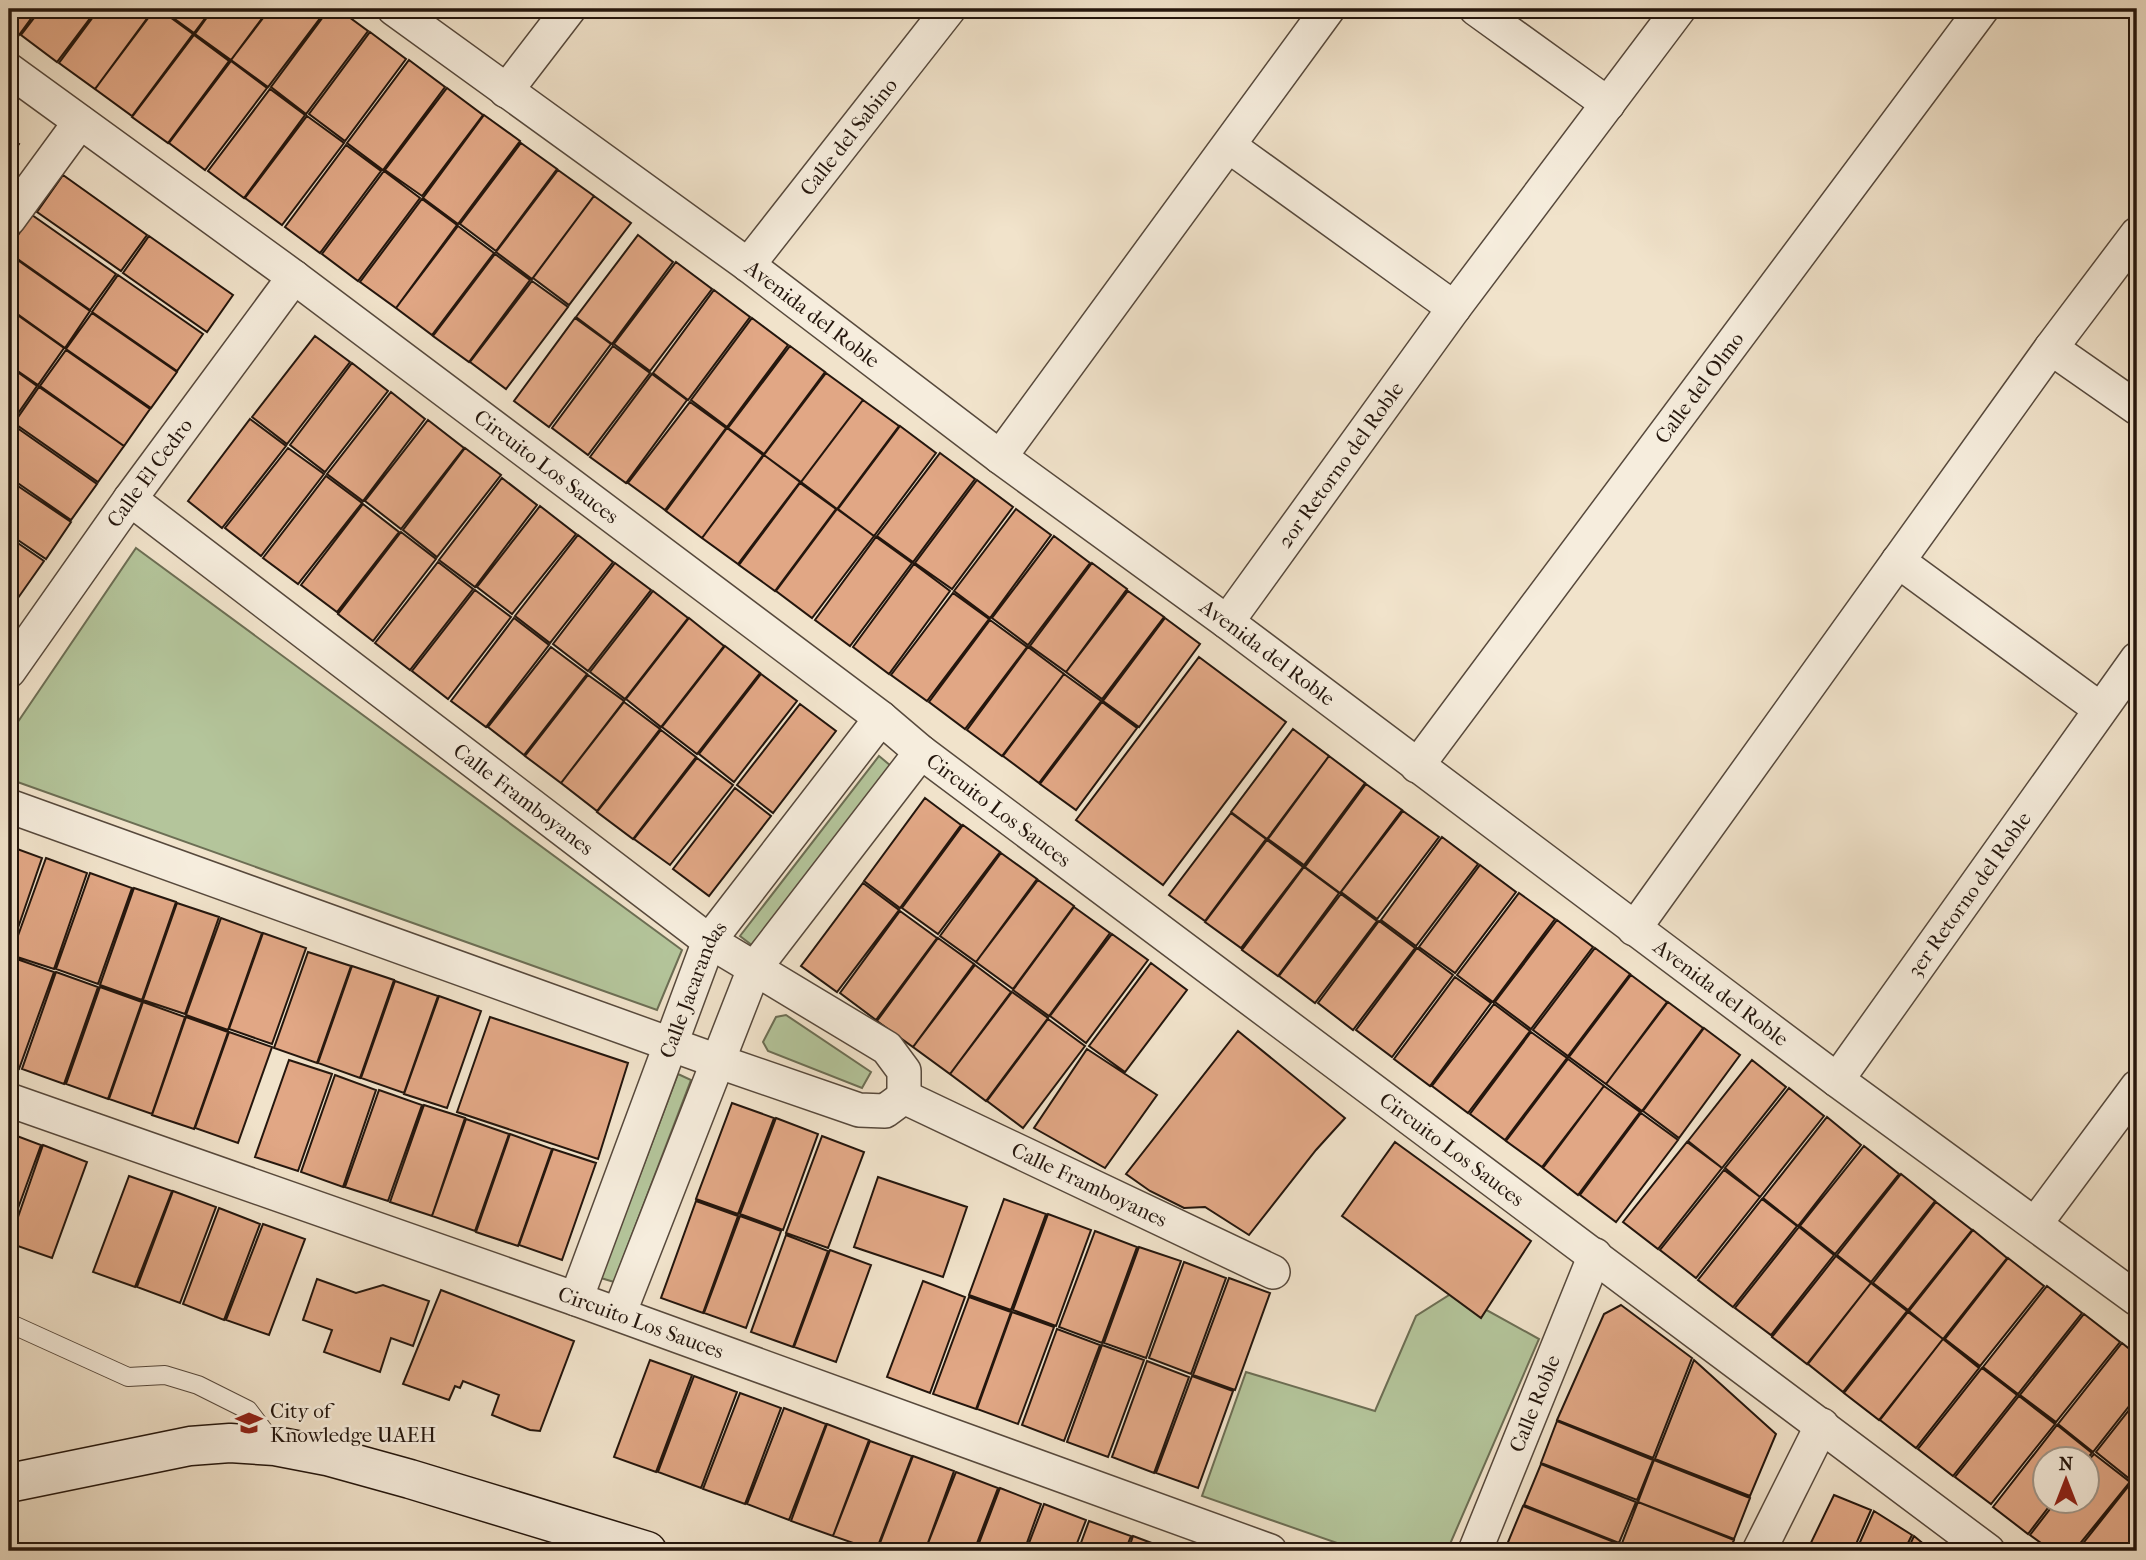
<svg xmlns="http://www.w3.org/2000/svg" width="2146" height="1560" font-family="'IM FELL French Canon',serif">
  <style>
    .green { fill: #b4c59b; stroke: #6c6e54; stroke-width: 2 }
    .building { fill: #e1a785; stroke: #24160d; stroke-width: 2 }
    .lines { fill: none; stroke-linecap: round; stroke-linejoin: round }
    .lane-casing { stroke: #57493c; stroke-width: 20 }
    .street-casing { stroke: #57493c; stroke-width: 36 }
    .secondary-casing { stroke: #24160d; stroke-width: 41 }
    .lane { stroke: #f6eddd; stroke-width: 18 }
    .street { stroke: #f6eddd; stroke-width: 33 }
    .secondary { stroke: #f6eddd; stroke-width: 38 }
    .labels { text-anchor: middle; stroke-width: 5; stroke-linejoin: round; paint-order: stroke }
    .street-label { font-size: 21px; fill: #24160d; stroke: #f6eddd }
    .poi-label { font-size: 21px; fill: #24160d; stroke: #f6eddd; text-anchor: start }
  </style>
  <rect width="100%" height="100%" fill="#f1e3cb"/>
  <filter id="stains"><feTurbulence type="fractalNoise" baseFrequency=".00286" numOctaves="4"/><feColorMatrix values="0 0 0 0 .2 0 0 0 0 .09 0 0 0 0 .02 0 0 0 .5 -.17"/></filter>
  <radialGradient id="worn" r=".72"><stop offset=".6" stop-color="#630" stop-opacity="0"/><stop offset="1" stop-color="#630" stop-opacity=".3"/></radialGradient>
  <path class="green" d="M136 548 682 950 657 1010 9 779V735Z
    M879 756 891 766 753 946 740 936Z
    M786 1015 871 1072 862 1088 768 1051 763 1042 776 1017Z
    M678 1074 691 1080 614 1282 601 1278Z
    M1454 1292 1539 1339 1447 1551H1360L1202 1496 1246 1372 1375 1411 1416 1316Z"/>
  <path class="building" d="M9 9H38L19 35 9 27Z
    M41 9H97L57 62 21 35Z
    M99 9H154L95 89 59 63Z
    M155 9H159L193 34 132 116 95 89Z
    M161 9H212L194 33Z
    M213 9H269L231 60 195 34Z
    M270 9H327L268 87 231 60Z
    M329 9H338L368 31 306 114 271 87Z
    M370 32 406 59 345 141 309 114Z
    M194 35 229 61 168 143 132 117Z
    M409 60 445 87 383 170 347 143Z
    M231 61 267 88 205 170 169 143Z
    M447 88 483 115 422 196 385 170Z
    M270 89 305 115 244 198 208 171Z
    M484 115 520 141 458 224 423 198Z
    M307 116 344 143 282 225 245 198Z
    M9 137 19 144 9 158Z
    M521 143 557 169 496 251 460 224Z
    M346 145 381 171 320 253 285 227Z
    M558 170 594 196 532 279 496 252Z
    M384 171 420 198 358 281 322 254Z
    M63 175 147 235 121 271 37 212Z
    M594 196 631 223 569 305 533 278Z
    M422 199 457 225 396 308 360 282Z
    M32 215 116 274 90 310 9 253V248Z
    M458 226 494 253 432 335 396 308Z
    M638 235 673 262 612 344 576 317Z
    M149 236 233 295 207 332 123 273Z
    M9 254 90 311 65 348 9 308Z
    M495 254 530 280 469 362 433 336Z
    M676 262 712 289 650 371 614 344Z
    M118 275 203 334 177 371 92 312Z
    M532 281 568 307 506 389 470 362Z
    M714 290 750 317 688 400 653 373Z
    M9 309 64 348 38 385 9 365Z
    M92 313 177 372 151 408 66 349Z
    M575 318 611 344 549 427 514 401Z
    M752 318 788 345 727 427 691 400Z
    M315 336 350 362 287 444 252 417Z
    M613 346 650 373 588 455 552 428Z
    M790 346 825 372 764 454 728 428Z
    M66 350 150 409 124 446 40 386Z
    M352 363 388 391 325 472 290 445Z
    M9 366 37 386 12 422 9 420Z
    M826 373 863 400 801 482 764 455Z
    M652 374 687 400 626 483 590 457Z
    M39 387 124 446 98 482 14 423Z
    M391 392 425 419 363 501 327 474Z
    M863 400 899 426 837 509 801 482Z
    M690 402 726 428 665 510 628 483Z
    M250 419 286 446 222 528 188 501Z
    M428 420 464 448 401 529 365 501Z
    M13 425 97 484 71 520 9 477V431Z
    M900 426 936 453 874 536 838 509Z
    M727 428 763 455 702 538 666 511Z
    M288 448 324 474 261 556 225 528Z
    M465 448 501 475 437 557 403 530Z
    M940 453 975 479 913 562 877 536Z
    M764 455 800 482 738 564 702 538Z
    M326 476 362 503 298 584 263 558Z
    M502 478 537 505 475 587 439 560Z
    M9 480 71 522 46 559 9 534Z
    M977 480 1013 507 952 589 915 563Z
    M800 483 836 509 775 591 739 565Z
    M363 504 399 532 337 612 301 585Z
    M540 506 576 534 512 614 477 587Z
    M837 509 874 536 812 618 776 591Z
    M1016 509 1051 535 990 618 954 591Z
    M401 532 436 559 373 641 338 614Z
    M578 535 613 562 550 643 515 616Z
    M1054 536 1090 563 1028 645 992 618Z
    M9 537 44 561 18 598 9 592Z
    M876 537 912 563 850 646 815 620Z
    M438 562 473 589 410 670 375 643Z
    M615 563 651 590 588 671 553 644Z
    M1092 563 1127 589 1066 672 1030 646Z
    M914 564 950 591 889 674 853 647Z
    M475 590 511 617 448 699 412 671Z
    M653 591 688 618 625 699 590 672Z
    M1128 591 1164 617 1102 699 1066 672Z
    M953 593 989 619 927 701 891 675Z
    M9 595 17 601 9 612Z
    M514 618 549 645 486 727 451 701Z
    M689 618 724 646 661 727 626 699Z
    M1165 618 1200 644 1139 727 1103 701Z
    M990 620 1027 647 965 729 929 702Z
    M725 646 760 673 697 754 662 727Z
    M551 647 587 674 524 755 488 727Z
    M1028 647 1064 674 1002 756 967 730Z
    M1199 657 1286 722 1163 885 1076 820Z
    M761 674 797 701 734 782 699 754Z
    M1064 674 1101 701 1039 783 1003 756Z
    M588 675 624 701 561 783 525 756Z
    M624 702 660 729 597 811 561 783Z
    M1102 702 1137 728 1076 810 1040 784Z
    M800 704 836 731 773 813 737 785Z
    M1293 729 1329 756 1267 839 1231 812Z
    M661 730 696 757 633 839 597 812Z
    M1329 756 1365 783 1304 865 1268 839Z
    M697 758 733 785 670 865 634 839Z
    M1366 784 1402 810 1340 893 1305 867Z
    M735 788 771 816 709 896 673 869Z
    M925 798 961 825 900 908 864 881Z
    M1403 811 1439 837 1377 919 1341 892Z
    M1231 813 1266 839 1205 921 1169 895Z
    M963 825 1000 852 938 934 902 908Z
    M1442 837 1478 864 1416 946 1381 920Z
    M1267 840 1303 867 1241 948 1205 922Z
    M9 846 42 858 9 954Z
    M1001 853 1037 879 976 962 940 936Z
    M46 858 87 873 54 969 11 955Z
    M1480 865 1516 892 1455 973 1419 947Z
    M1304 867 1339 893 1278 976 1242 950Z
    M90 873 132 888 98 984 56 969Z
    M1038 880 1074 906 1013 989 976 962Z
    M863 883 899 910 837 992 801 966Z
    M134 888 176 902 142 1000 100 985Z
    M1519 893 1555 919 1493 1002 1457 975Z
    M1341 894 1377 921 1315 1003 1279 976Z
    M177 903 219 917 185 1014 143 1000Z
    M1074 907 1110 933 1049 1016 1013 990Z
    M900 911 937 938 876 1020 840 993Z
    M221 918 262 933 228 1030 186 1015Z
    M1557 920 1593 947 1531 1029 1495 1002Z
    M1379 921 1415 948 1353 1030 1318 1003Z
    M263 933 306 948 272 1044 229 1029Z
    M1112 934 1148 960 1086 1043 1050 1016Z
    M938 938 974 964 913 1047 877 1021Z
    M1417 948 1453 975 1392 1057 1356 1030Z
    M1595 948 1630 974 1568 1056 1533 1030Z
    M308 952 351 966 317 1063 274 1048Z
    M11 957 54 972 19 1069 9 1066V965Z
    M1151 963 1187 990 1125 1072 1089 1046Z
    M975 965 1011 992 950 1074 913 1047Z
    M352 966 394 980 360 1078 318 1063Z
    M56 972 98 987 64 1084 22 1069Z
    M1631 975 1667 1002 1606 1084 1569 1057Z
    M1455 977 1491 1003 1430 1086 1394 1059Z
    M395 981 438 996 404 1093 361 1078Z
    M100 987 142 1002 108 1099 66 1084Z
    M1012 992 1048 1018 986 1101 950 1074Z
    M439 996 481 1011 447 1108 404 1094Z
    M143 1002 185 1017 152 1114 109 1099Z
    M1668 1002 1703 1028 1642 1111 1606 1084Z
    M1494 1004 1530 1031 1468 1113 1432 1086Z
    M186 1017 228 1032 194 1129 152 1115Z
    M490 1017 628 1063 598 1159 457 1112Z
    M1048 1019 1085 1046 1023 1128 987 1101Z
    M1704 1028 1740 1055 1679 1138 1643 1111Z
    M1238 1031 1345 1118 1316 1150 1249 1235 1205 1207 1184 1208 1150 1191 1126 1174Z
    M229 1032 272 1047 238 1143 195 1128Z
    M1531 1032 1567 1058 1505 1140 1470 1114Z
    M1087 1049 1157 1095 1105 1168 1034 1128Z
    M1568 1059 1604 1086 1542 1167 1506 1141Z
    M289 1060 332 1074 298 1171 255 1157Z
    M1752 1060 1786 1087 1722 1168 1688 1141Z
    M335 1075 376 1090 343 1187 301 1172Z
    M1604 1086 1640 1112 1578 1195 1543 1168Z
    M1789 1088 1824 1116 1760 1197 1725 1168Z
    M379 1090 422 1105 388 1201 345 1187Z
    M732 1103 774 1118 738 1214 696 1199Z
    M424 1105 465 1118 432 1216 390 1202Z
    M1641 1113 1678 1140 1616 1222 1580 1195Z
    M1827 1117 1861 1145 1798 1226 1763 1198Z
    M776 1118 818 1134 783 1230 740 1214Z
    M466 1119 509 1134 475 1231 432 1216Z
    M9 1133 41 1145 9 1233Z
    M510 1134 552 1149 518 1246 476 1232Z
    M822 1136 864 1152 828 1248 786 1233Z
    M1395 1142 1531 1241 1481 1318 1342 1216Z
    M1687 1142 1722 1168 1658 1249 1623 1222Z
    M43 1145 87 1162 52 1258 9 1243Z
    M1864 1146 1899 1174 1835 1254 1800 1226Z
    M553 1149 596 1163 562 1260 519 1245Z
    M1724 1170 1760 1197 1696 1278 1660 1250Z
    M1901 1174 1935 1201 1871 1282 1837 1255Z
    M129 1176 172 1191 135 1287 93 1272Z
    M878 1177 967 1207 943 1277 854 1247Z
    M173 1191 216 1207 180 1303 137 1287Z
    M1004 1199 1046 1214 1011 1310 969 1295Z
    M1762 1199 1797 1226 1733 1307 1698 1280Z
    M696 1201 738 1216 703 1313 661 1298Z
    M1936 1202 1972 1230 1908 1310 1873 1283Z
    M219 1208 260 1224 224 1320 183 1304Z
    M1048 1214 1091 1230 1056 1326 1013 1310Z
    M740 1216 781 1231 746 1328 704 1313Z
    M263 1224 305 1239 269 1335 226 1320Z
    M1799 1227 1834 1255 1771 1335 1735 1308Z
    M1973 1230 2007 1258 1943 1339 1909 1311Z
    M1095 1231 1137 1247 1102 1343 1059 1327Z
    M786 1235 828 1251 793 1347 751 1332Z
    M1139 1247 1181 1261 1146 1358 1104 1343Z
    M830 1250 871 1265 836 1362 794 1347Z
    M1836 1256 1871 1283 1807 1364 1772 1337Z
    M2008 1258 2044 1286 1980 1366 1945 1339Z
    M1184 1262 1226 1278 1191 1374 1149 1358Z
    M1229 1278 1270 1293 1235 1390 1193 1375Z
    M317 1279 356 1293 383 1285 429 1301 413 1346 391 1338 380 1372 324 1352 332 1330 303 1320Z
    M923 1281 965 1297 930 1393 887 1377Z
    M1871 1283 1907 1311 1843 1392 1808 1364Z
    M2047 1286 2082 1313 2018 1394 1983 1367Z
    M441 1290 574 1341 540 1431 530 1430 492 1415 499 1395 463 1381 460 1388 455 1386 449 1400 403 1384Z
    M969 1297 1011 1312 976 1409 933 1394Z
    M1621 1305 1692 1358 1653 1458 1557 1420 1604 1314Z
    M1012 1312 1054 1327 1018 1424 977 1409Z
    M1908 1312 1943 1339 1879 1420 1844 1393Z
    M2084 1314 2120 1342 2056 1422 2020 1395Z
    M1057 1329 1100 1345 1064 1441 1022 1425Z
    M1943 1339 1979 1368 1916 1448 1880 1420Z
    M2122 1343 2137 1355V1396L2093 1452 2058 1424Z
    M1102 1345 1144 1360 1108 1457 1067 1442Z
    M650 1360 692 1375 656 1472 614 1457Z
    M1694 1360 1776 1434 1750 1496 1655 1459Z
    M1147 1361 1189 1377 1154 1473 1112 1457Z
    M1982 1368 2017 1395 1953 1476 1918 1449Z
    M694 1376 737 1392 701 1488 658 1472Z
    M1192 1376 1233 1391 1198 1488 1156 1473Z
    M740 1393 781 1408 745 1504 703 1489Z
    M2019 1396 2055 1424 1991 1504 1955 1477Z
    M2137 1400V1472L2131 1480 2096 1452Z
    M784 1408 826 1424 789 1520 747 1504Z
    M1557 1421 1653 1460 1637 1500 1541 1463Z
    M827 1424 869 1440 833 1536 791 1521Z
    M2057 1425 2092 1453 2086 1460 2044 1458V1500H2054L2028 1534 1993 1507Z
    M870 1441 912 1456 876 1551 833 1536Z
    M2094 1454 2130 1482 2074 1551H2052L2030 1535 2057 1500H2086V1463Z
    M913 1456 954 1471 925 1551H877Z
    M1654 1460 1750 1498 1734 1539 1638 1502Z
    M1541 1464 1636 1502 1619 1543 1524 1505Z
    M956 1472 998 1488 974 1551H925Z
    M2131 1483 2137 1487V1545L2133 1551H2077Z
    M1000 1488 1041 1504 1024 1551H976Z
    M1834 1495 1871 1510 1853 1551H1807Z
    M1638 1502 1734 1540 1729 1551H1619Z
    M1044 1504 1086 1520 1074 1551H1026Z
    M1523 1506 1619 1544 1616 1551H1517L1506 1547Z
    M1874 1511 1912 1535 1904 1551H1856Z
    M1089 1521 1131 1536 1125 1551H1078Z
    M1133 1536 1173 1551H1128Z
    M1914 1536 1932 1551H1907Z"/>
  <g class="lines">
    <defs>
      <path id="lane" d="M9 1323 128 1377 165 1375 198 1385 248 1410 273 1443"/>
      <g id="street">
        <path id="s1" d="M394 9 748 265 1000 457 1227 622 1837 1080 2137 1299"/>
        <path d="M1476 9 1608 104"/>
        <path id="s2" d="M9 70 294 277 881 718 921 752 1988 1551"/>
        <path d="M506 91 569 9"/>
        <path d="M1229 146 1454 308"/>
        <path d="M9 219 80 122"/>
        <path id="s3" d="M748 265 949 9"/>
        <path d="M2051 348 2137 408"/>
        <path d="M1000 457 1328 9"/>
        <path id="s4" d="M130 499 709 941 887 1048 904 1071V1097"/>
        <path d="M1898 561 2100 709"/>
        <path id="s5" d="M1227 622 1454 308 1679 9"/>
        <path id="s6" d="M9 671 130 499 294 277"/>
        <path id="s7" d="M1417 766 1982 9"/>
        <path d="M9 806 717 1061 859 1110 885 1111 904 1097"/>
        <path d="M1634 929 2051 348 2137 234"/>
        <path id="s8" d="M1837 1080 2137 659"/>
        <path id="s9" d="M904 1097 1273 1272"/>
        <path id="s10" d="M9 1100 576 1299 1270 1551"/>
        <path d="M2036 1223 2137 1087"/>
        <path id="s11" d="M576 1299 709 941 881 718"/>
        <path d="M619 1314 754 969 921 752"/>
        <path id="s12" d="M1475 1551 1595 1255"/>
        <path d="M1759 1551 1822 1425"/>
      </g>
      <path id="secondary" d="M9 1483 190 1446 230 1443 275 1446 327 1456 410 1479 647 1551"/>
    </defs>
    <use href="#lane" class="lane-casing"/>
    <use href="#street" class="street-casing"/>
    <use href="#secondary" class="secondary-casing"/>
    <use href="#lane" class="lane"/>
    <use href="#street" class="street"/>
    <use href="#secondary" class="secondary"/>
  </g>
  <defs>
    <symbol id="university-bare" viewBox="-9 -9 18 18"><path d="M0-5L7-2L0 1L-7-2ZM-4 1L0 2.5L4 1V4Q0 6-4 4Z" fill="#8f2418" stroke="#f6eddd" stroke-width="2.5" paint-order="stroke"/></symbol>
  </defs>
  <g fill-rule="evenodd">
    <use href="#university-bare" x="230" y="1404" width="38" height="38"/>
  </g>
  <g class="labels">
    <g class="street-label">
      <text dy="7" stroke="none"><textPath href="#s3" startOffset="163">Calle del Sabino</textPath></text>
      <text dy="7" stroke="none"><textPath href="#s1" startOffset="518">Avenida del Roble</textPath></text>
      <text dy="7" stroke="none"><textPath href="#s7" startOffset="472">Calle del Olmo</textPath></text>
      <text dy="7" stroke="none"><textPath href="#s5" startOffset="194">2or Retorno del Roble</textPath></text>
      <text dy="7" stroke="none"><textPath href="#s2" startOffset="668">Circuito Los Sauces</textPath></text>
      <text dy="7" stroke="none"><textPath href="#s6" startOffset="243">Calle El Cedro</textPath></text>
      <text dy="7" stroke="none"><textPath href="#s1" startOffset="1085">Avenida del Roble</textPath></text>
      <text dy="7" stroke="none"><textPath href="#s4" startOffset="495">Calle Framboyanes</textPath></text>
      <text dy="7" stroke="none"><textPath href="#s2" startOffset="1236">Circuito Los Sauces</textPath></text>
      <text dy="7" stroke="none"><textPath href="#s8" startOffset="228">3er Retorno del Roble</textPath></text>
      <text dy="7" stroke="none"><textPath href="#s11" startOffset="331">Calle Jacarandas</textPath></text>
      <text dy="7" stroke="none"><textPath href="#s1" startOffset="1652">Avenida del Roble</textPath></text>
      <text dy="7" stroke="none"><textPath href="#s2" startOffset="1802">Circuito Los Sauces</textPath></text>
      <text dy="7" stroke="none"><textPath href="#s9" startOffset="205">Calle Framboyanes</textPath></text>
      <text dy="7" stroke="none"><textPath href="#s10" startOffset="670">Circuito Los Sauces</textPath></text>
      <text dy="7" stroke="none"><textPath href="#s12" startOffset="159">Calle Roble</textPath></text>
    </g>
    <g class="poi-label">
      <text x="270" y="1418">City of<tspan x="270" dy="24">Knowledge UAEH</tspan></text>
    </g>
  </g>
  <rect width="2146" height="1560" fill="none" stroke="#f1e3cb" stroke-width="35"/>
  <rect x="10" y="10" width="2125" height="1539" fill="none" stroke="#24160d" stroke-width="3.5"/>
  <rect x="18" y="18" width="2111" height="1525" fill="none" stroke="#24160d" stroke-width="2"/>
  <g transform="translate(2066 1480)"><circle r="33" fill="#f6eddd" stroke="#a2978a" stroke-width="2"/>
  <path d="M0-5L12 26L0 18L-12 26Z" fill="#8f2418"/>
  <text y="-10" font-size="19" font-weight="bold" text-anchor="middle" fill="#24160d">N</text>
  </g>
  <rect width="100%" height="100%" filter="url(#stains)"/>
  <rect width="100%" height="100%" fill="url(#worn)"/>
</svg>
